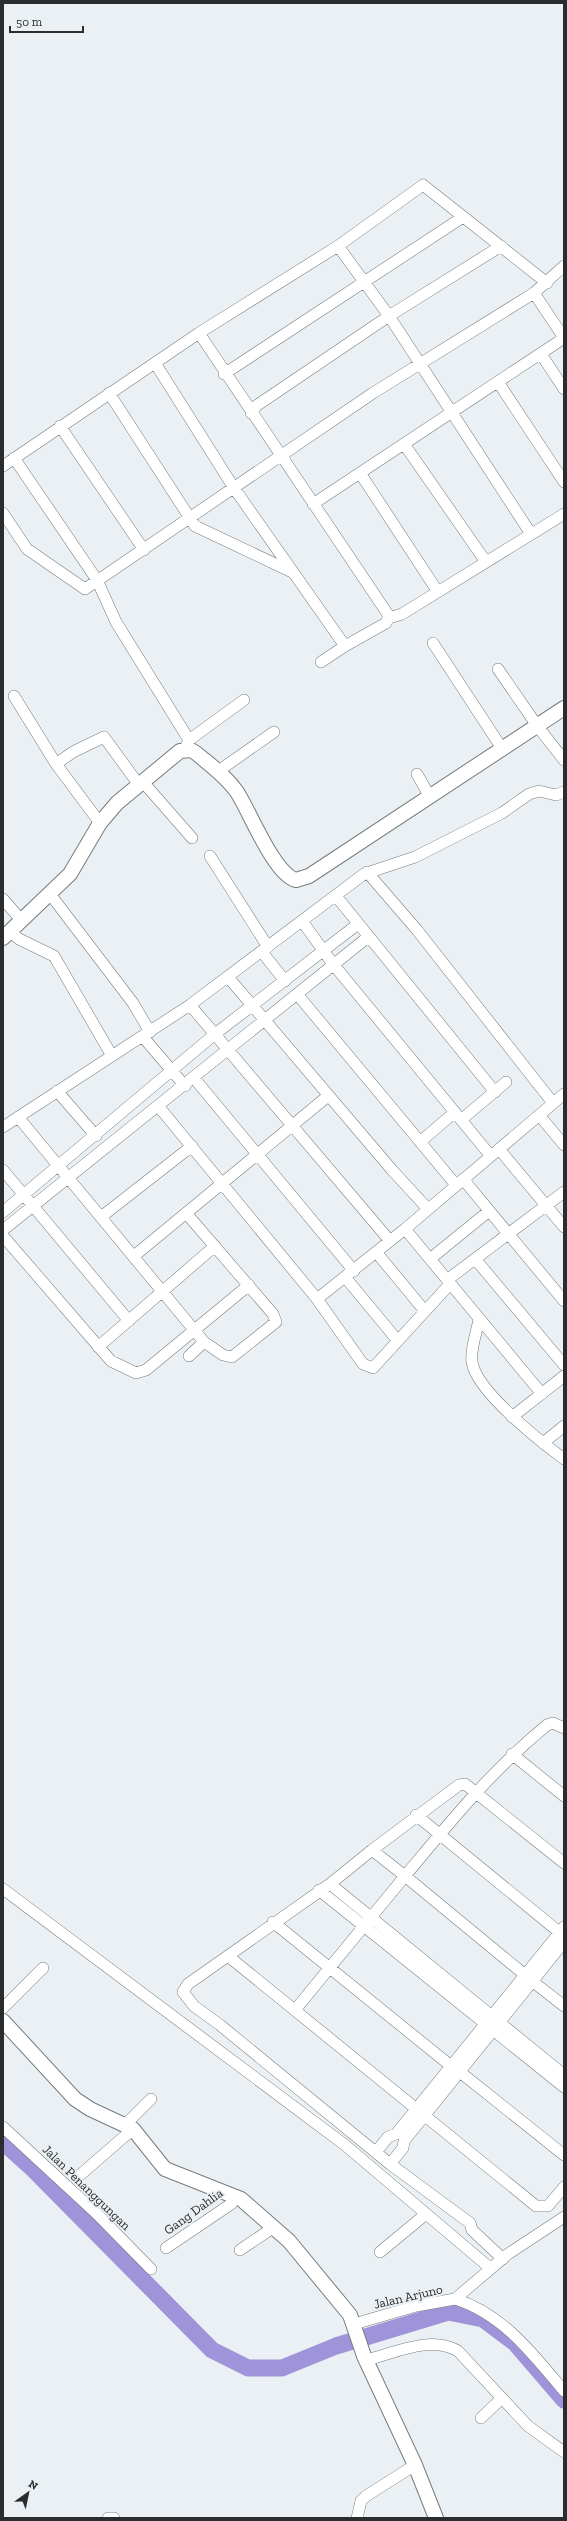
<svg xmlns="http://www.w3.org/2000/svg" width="567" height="2521" font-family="'Zilla Slab',serif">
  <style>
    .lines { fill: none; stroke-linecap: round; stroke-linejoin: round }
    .river { stroke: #9f93d9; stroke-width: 17 }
    .minor-casing { stroke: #767c7e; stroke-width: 12 }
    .tertiary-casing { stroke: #767c7e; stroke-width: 16 }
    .minor { stroke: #fff; stroke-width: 11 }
    .tertiary { stroke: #fff; stroke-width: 14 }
    .labels { text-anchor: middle; stroke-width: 4; stroke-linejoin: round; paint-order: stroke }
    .street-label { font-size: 13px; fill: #2a2c2d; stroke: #eaf0f3 }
  </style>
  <rect width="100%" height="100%" fill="#eaf0f3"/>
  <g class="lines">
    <path class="river" d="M3 2142 33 2169 212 2350 248 2368H282L336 2346 448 2312 483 2319 515 2343 564 2400"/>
    <defs>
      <path id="minor" d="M338 246 389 316 531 534
        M534 293 564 338
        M541 354 564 389
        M155 363 234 488 345 646 386 623 389 616 199 333
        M224 374 463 217
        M498 382 564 482
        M109 393 195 526 292 572
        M251 413 256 406 389 316 501 246
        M60 426 144 550
        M404 444 486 562
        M14 458 97 580 116 622 189 740
        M3 466 199 333 338 246 423 185 547 283
        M360 473 438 592
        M313 504 564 338
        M3 513 27 549 85 589 373 393 534 293 564 266
        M389 618 402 614 564 514
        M433 643 503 750
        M321 662 345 646
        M498 669 538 727 564 760
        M14 696 56 764 100 823
        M186 747 189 740 244 700
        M56 764 73 752 104 737 139 785
        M217 772 274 732
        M417 774 430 797
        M143 782 192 838
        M210 856 268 947
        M367 872 417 930 553 1103
        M50 894 133 1003 150 1032
        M336 896 495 1092
        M3 899 22 921
        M302 921 333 964 490 1155
        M10 932 19 939 54 956 112 1056
        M262 952 285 981
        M228 977 392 1170 428 1209
        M297 994 456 1185
        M190 1005 390 1241
        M143 1037 185 1086
        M194 1078 354 1271
        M57 1091 96 1136
        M159 1107 317 1299 405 1229 564 1094
        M539 1115 564 1145
        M18 1117 204 1342
        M461 1120 506 1082
        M3 1127 190 1005 364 874 415 857 502 813 529 794 539 791 556 795 564 792
        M420 1142 455 1112
        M499 1149 564 1227
        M3 1170 129 1321
        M463 1179 564 1301
        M3 1212 215 1034 358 924
        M186 1213 273 1314 276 1322 232 1357 223 1355 204 1342 189 1356
        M101 1217 192 1146
        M405 1229 542 1394
        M3 1230 368 937
        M3 1236 111 1361 136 1373 146 1370 249 1285
        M376 1252 424 1310
        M134 1256 328 1096
        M430 1259 489 1211
        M476 1260 564 1365
        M345 1277 398 1341
        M447 1280 564 1192
        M317 1299 363 1364 373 1368 450 1284
        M479 1319C477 1332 470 1349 472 1362 476 1391 541 1442 564 1459
        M98 1347 215 1246
        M512 1417 564 1376
        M543 1443 564 1426
        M512 1754 564 1796
        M416 1815 564 1936
        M372 1850 459 1785 465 1784 564 1863
        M330 1884 564 2075
        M3 1889 345 2145 490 2268
        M319 1890 564 2087
        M273 1922 451 2066
        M228 1956 536 2206H548L564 2187
        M532 1981 564 2006
        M3 2008 43 1968
        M295 2010 405 1876 525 1975
        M460 2072 564 2155
        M126 2124 151 2099
        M3 2127 96 2213 151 2269
        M376 2152 388 2137 396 2134 564 1927
        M390 2164 403 2148 404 2141 564 1942
        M80 2175 133 2129
        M166 2248 231 2204 236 2197
        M240 2250 274 2227
        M380 2252 426 2214
        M503 2259 472 2230 470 2223 390 2164 220 2025 194 2006 183 1992 188 1984 330 1884 372 1850 405 1876C451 1821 491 1771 547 1725L553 1723 564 1728
        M455 2299C503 2314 533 2354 564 2391
        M354 2324 416 2306 455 2299 508 2254 564 2217
        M366 2360C395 2353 430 2335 458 2351L528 2426 564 2452
        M481 2418 502 2398
        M108 2518H114
        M357 2518 361 2501 366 2496 415 2465"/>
      <path id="tertiary" d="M3 938 70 874 100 823 117 803 180 751 191 750 196 753C210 765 226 776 237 792 250 812 274 874 296 880L309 876 564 708
        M3 2021 75 2099 90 2109 133 2129 165 2169 241 2199 289 2241 350 2315 364 2356 415 2465 436 2518"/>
    </defs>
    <use href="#minor" class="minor-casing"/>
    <use href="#tertiary" class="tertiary-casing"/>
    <use href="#minor" class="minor"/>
    <use href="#tertiary" class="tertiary"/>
  </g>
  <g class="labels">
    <g class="street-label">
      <text transform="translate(87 2187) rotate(44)" y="5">Jalan Penanggungan</text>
      <text transform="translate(193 2211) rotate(-36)" y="5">Gang Dahlia</text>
      <text transform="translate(408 2296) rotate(-13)" y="5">Jalan Arjuno</text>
    </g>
  </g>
  <rect width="567" height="2521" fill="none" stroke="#2a2c2d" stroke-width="8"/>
  <g transform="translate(28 2493) rotate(33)" stroke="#eaf0f3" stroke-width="3" paint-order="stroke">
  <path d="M0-3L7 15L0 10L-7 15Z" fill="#2a2c2d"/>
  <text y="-6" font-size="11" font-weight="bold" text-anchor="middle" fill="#2a2c2d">N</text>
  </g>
  <path d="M10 26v6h73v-6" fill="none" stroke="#2a2c2d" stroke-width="2"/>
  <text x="16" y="26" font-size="12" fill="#2a2c2d" stroke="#eaf0f3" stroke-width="3" paint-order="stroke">50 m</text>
</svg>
